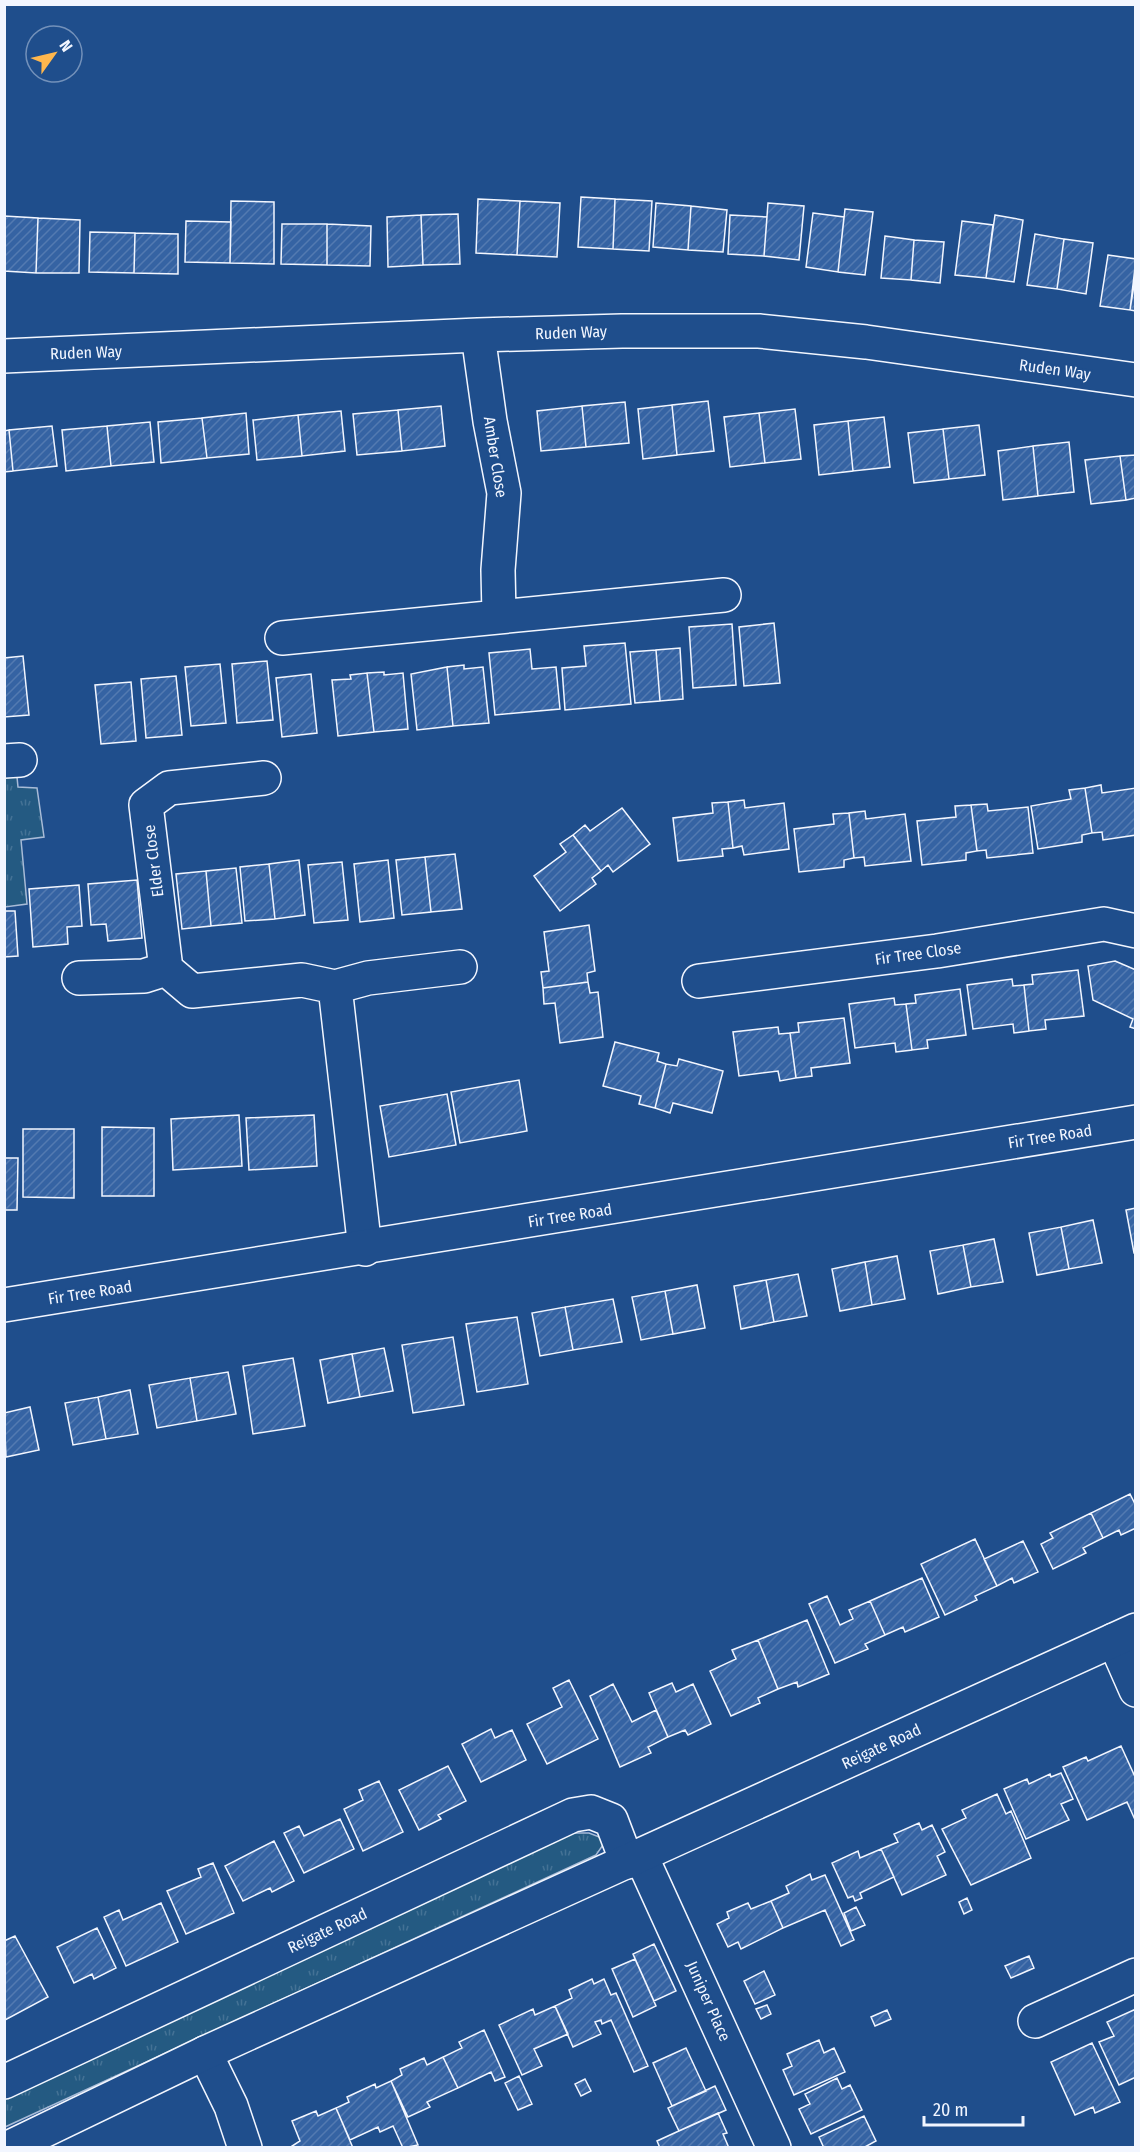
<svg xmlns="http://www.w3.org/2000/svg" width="1140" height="2152" font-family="'Fira Sans Condensed',sans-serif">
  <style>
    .grass { fill: url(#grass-tufts); stroke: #a8bbd7; stroke-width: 1.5 }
    .building { fill: url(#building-hatch); stroke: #f2f6ff; stroke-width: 1.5 }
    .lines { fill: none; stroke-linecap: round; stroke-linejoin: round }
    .minor-casing { stroke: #f2f6ff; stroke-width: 36 }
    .major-casing { stroke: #f2f6ff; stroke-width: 36 }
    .highway-casing { stroke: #f2f6ff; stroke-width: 36 }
    .minor { stroke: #1f4e8c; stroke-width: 33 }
    .major { stroke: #1f4e8c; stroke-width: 33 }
    .highway { stroke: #1f4e8c; stroke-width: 33 }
    .labels { text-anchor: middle; stroke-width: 4.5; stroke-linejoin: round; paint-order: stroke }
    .street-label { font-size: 16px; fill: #f2f6ff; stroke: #1f4e8c }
  </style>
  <defs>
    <pattern id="grass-tufts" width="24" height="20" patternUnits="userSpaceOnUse" patternTransform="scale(1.5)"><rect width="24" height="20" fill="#245a82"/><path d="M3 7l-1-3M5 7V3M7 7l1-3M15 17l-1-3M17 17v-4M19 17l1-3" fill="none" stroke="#447295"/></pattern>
    <pattern id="building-hatch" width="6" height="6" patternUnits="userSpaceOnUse" patternTransform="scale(1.5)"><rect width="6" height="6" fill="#3563a3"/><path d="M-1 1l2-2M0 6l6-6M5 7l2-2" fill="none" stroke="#537ab1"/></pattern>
  </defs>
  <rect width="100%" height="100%" fill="#1f4e8c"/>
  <path class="grass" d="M4 771H9L17 777 18 787 37 788 44 837 21 840 27 904 5 907Z
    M573 1833H589L602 1838 603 1845 596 1855 5 2127 4 2096Z"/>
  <path class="building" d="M581 197 615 199 613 249 578 247Z
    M478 199 520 201 517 255 476 253Z
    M615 199 652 201 649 251 613 249Z
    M231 201 274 202V264L230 263Z
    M520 201 560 203 557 257 517 255Z
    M656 203 691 206 688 250 653 247Z
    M768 203 804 206 799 260 764 256Z
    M691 206 727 210 723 252 688 250Z
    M845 209 873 212 865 275 838 272Z
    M813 213 844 217 838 272 806 267Z
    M458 214 460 264 423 265 421 215Z
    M421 215 423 265 388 267 387 217Z
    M730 215 767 217 764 256 728 254Z
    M995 215 1023 220 1014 282 986 278Z
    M4 216 38 218 36 273 4 271Z
    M38 218 80 220 79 273H36Z
    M186 221 231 222 230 263 185 262Z
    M962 221 993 225 986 278 955 275Z
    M282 224H327V265L281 264Z
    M327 224 371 226 370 266 327 265Z
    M90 232 135 233 134 273 89 272Z
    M135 233 178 234V274L134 273Z
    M1035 234 1064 239 1057 289 1027 285Z
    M885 236 914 240 911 280 881 278Z
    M1064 239 1093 243 1086 294 1057 289Z
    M914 240 944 242 940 283 911 280Z
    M1108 255 1136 259 1130 310 1100 306Z
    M1136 273V311L1130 310Z
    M708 401 714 451 677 455 672 405Z
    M625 402 629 443 586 447 582 406Z
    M672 405 677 455 643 459 638 409Z
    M441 406 445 446 402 451 398 410Z
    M582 406 586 447 541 451 537 411Z
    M795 409 801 459 765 463 759 413Z
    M398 410 402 451 357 455 353 414Z
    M341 411 345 451 302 456 298 415Z
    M246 413 249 454 207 458 202 418Z
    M759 413 765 463 730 467 724 417Z
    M298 415 302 456 257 460 253 420Z
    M884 417 890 467 853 471 848 421Z
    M202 418 207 458 161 463 158 422Z
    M848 421 853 471 819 475 814 425Z
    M150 422 154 462 111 466 107 426Z
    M979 425 985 475 949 479 943 429Z
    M52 426 57 466 13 471 9 430Z
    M107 426 111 466 66 471 62 430Z
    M943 429 949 479 914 483 908 433Z
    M9 430 13 471 4 472V431Z
    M1069 442 1074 492 1038 496 1033 446Z
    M1033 446 1038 496 1003 500 998 451Z
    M1136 455V498L1126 500 1120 456Z
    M1120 456 1126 500 1091 504 1085 460Z
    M774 623 780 683 744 686 739 627Z
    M732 624 736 685 693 688 689 627Z
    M625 643 631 704 565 710 562 668 586 666 584 646Z
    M680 648 683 699 660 701 656 650Z
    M530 649 532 669 556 667 560 709 495 715 489 653Z
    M656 650 660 701 635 703 630 652Z
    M23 656 29 715 4 717V658Z
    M267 661 273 720 237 723 232 664Z
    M220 664 226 723 191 726 185 667Z
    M464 665V669L483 667 489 723 453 726 447 667Z
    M447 667 453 726 417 730 411 674Z
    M384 672V675L403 673 408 729 374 732 367 673Z
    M367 673 374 732 338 736 332 680 351 679 350 675Z
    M311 674 317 733 282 737 276 678Z
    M176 676 182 735 146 738 141 679Z
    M131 682 136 741 101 744 95 685Z
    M1101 785 1102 793 1136 788V835L1103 840 1102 832 1092 833 1085 788Z
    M1085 788 1092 833 1082 835V842L1038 849 1031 806 1071 799 1069 790Z
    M744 800 745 808 784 803 789 849 744 855 742 846 733 848 728 802Z
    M728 802 733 848 722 849 723 856 678 861 673 818 713 813 712 803Z
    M987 804 988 811 1028 807 1033 853 987 858 986 850 977 851 971 805Z
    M971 805 977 851 966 853V860L922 865 917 821 956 817 955 806Z
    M622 808 650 844 613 872 608 865 601 871 573 835 585 825 590 831Z
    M865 811 866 819 905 814 911 861 865 866 864 857 854 858 849 813Z
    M849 813 854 858 844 860V867L799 872 794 829 834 824 833 814Z
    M573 835 601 871 592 878 596 884 560 911 534 876 566 852 560 844Z
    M455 854 462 909 431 912 425 857Z
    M425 857 431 912 402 915 396 860Z
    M299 860 305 915 275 919 269 864Z
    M388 860 394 918 360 922 354 864Z
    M342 862 348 920 314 923 308 865Z
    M269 864 275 919 245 921 240 867Z
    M236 868 242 923 211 926 206 871Z
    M206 871 211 926 182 929 176 874Z
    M137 880 142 938 108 941 106 924 91 925 88 884Z
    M79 885 82 926 67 927 68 944 33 947 29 889Z
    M4 911H15L18 956 4 957Z
    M589 925 595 971 587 973 588 982 543 988 541 972 549 971 544 932Z
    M1115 961 1136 970V1029L1130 1027 1133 1019 1093 1000 1088 966Z
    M1078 970 1084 1016 1045 1020 1046 1029 1029 1031 1024 985 1033 984 1032 975Z
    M1012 979 1013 986 1024 985 1029 1031 1014 1033 1013 1024 973 1029 967 985Z
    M588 982 590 993 598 992 603 1037 560 1043 555 1003 544 1004 543 988Z
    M960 989 966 1035 927 1040 928 1048 912 1050 906 1004 916 1003 915 995Z
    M894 998 895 1005 906 1004 912 1050 896 1052 895 1043 855 1048 849 1004Z
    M844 1018 850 1063 811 1068 812 1076 796 1078 790 1033 799 1032 798 1023Z
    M778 1027 779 1034 790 1033 796 1078 780 1081 778 1071 739 1076 733 1032Z
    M615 1042 659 1053 657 1061 666 1064 655 1108 639 1104 641 1096 603 1086Z
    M679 1059 723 1071 712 1113 673 1103 670 1113 655 1108 666 1064 677 1066Z
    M519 1080 527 1131 460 1143 451 1092Z
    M447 1094 456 1145 389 1157 380 1106Z
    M239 1115 242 1166 173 1170 171 1119Z
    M314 1115 317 1166 249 1170 246 1118Z
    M102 1127 154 1128V1196H102Z
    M23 1129H74V1198L23 1197Z
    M4 1158H18L17 1210H4Z
    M1136 1208V1253H1134L1126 1210Z
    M1093 1220 1102 1263 1069 1269 1061 1227Z
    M1061 1227 1069 1269 1037 1275 1029 1233Z
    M994 1239 1003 1282 971 1287 963 1245Z
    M963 1245 971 1287 938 1294 930 1251Z
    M897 1256 905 1299 872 1305 865 1262Z
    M865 1262 872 1305 840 1311 832 1269Z
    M798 1274 807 1316 774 1322 766 1280Z
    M766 1280 774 1322 741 1329 734 1286Z
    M697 1285 705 1328 673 1334 665 1291Z
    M665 1291 673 1334 641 1340 632 1297Z
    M613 1299 622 1342 573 1350 565 1307Z
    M565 1307 573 1350 540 1356 532 1313Z
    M517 1317 528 1384 477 1392 466 1324Z
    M453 1337 464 1405 413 1413 402 1345Z
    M384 1348 393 1391 360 1397 352 1354Z
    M352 1354 360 1397 328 1403 320 1360Z
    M293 1358 305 1426 253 1434 243 1366Z
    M228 1372 236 1414 197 1421 190 1378Z
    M190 1378 197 1421 157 1428 149 1385Z
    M130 1390 138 1434 106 1439 98 1397Z
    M98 1397 106 1439 73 1445 65 1403Z
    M30 1407 39 1450 6 1457 4 1413Z
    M1130 1494 1136 1506V1528L1121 1535 1119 1530 1103 1538 1091 1513Z
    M1091 1513 1103 1538 1083 1548 1086 1553 1053 1569 1041 1544 1053 1538 1050 1533Z
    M975 1539 997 1586 975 1596 977 1600 945 1615 921 1564Z
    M1023 1541 1038 1572 1014 1583 1012 1578 997 1586 984 1559Z
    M922 1578 939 1617 905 1632 903 1627 885 1635 870 1601Z
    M827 1596 840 1625 853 1619 849 1610 870 1601 885 1635 865 1644 868 1649 835 1663 809 1604Z
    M807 1620 829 1674 798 1687 797 1682 778 1689 758 1640Z
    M758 1640 778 1689 758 1698 760 1703 731 1716 710 1671 736 1659 732 1650Z
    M569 1680 598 1739 547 1764 527 1724 562 1707 553 1688Z
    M672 1683 676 1692 693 1684 711 1724 688 1735 685 1730 668 1737 649 1693Z
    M613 1684 632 1722 656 1710 668 1737 648 1747 651 1753 620 1767 590 1696Z
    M491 1729 495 1738 512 1730 526 1760 481 1782 462 1744Z
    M1121 1746 1136 1779V1822L1127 1802 1087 1820 1063 1767 1086 1757 1088 1761Z
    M448 1766 466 1801 438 1815 441 1819 419 1830 399 1790Z
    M1061 1773 1073 1799 1061 1804 1069 1820 1026 1839 1004 1789 1027 1779 1029 1784 1050 1774 1051 1777Z
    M379 1781 403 1832 363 1851 344 1809 363 1800 359 1790Z
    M997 1794 1006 1814 1011 1811 1031 1858 971 1885 942 1829 966 1818 962 1810Z
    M340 1819 354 1849 304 1873 284 1833 299 1826 304 1836Z
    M919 1823 922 1830 932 1825 945 1852 937 1856 946 1875 902 1895 881 1849 898 1842 894 1834Z
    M274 1841 294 1881 272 1892 270 1888 243 1901 225 1866Z
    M881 1849 894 1877 860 1893 862 1898 855 1901 853 1896 848 1898 832 1863 858 1851 860 1858Z
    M213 1863 234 1913 186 1934 167 1891 201 1877 198 1869Z
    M810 1874 812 1880 825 1875 854 1940 841 1946 825 1910 783 1928 771 1901 789 1893 786 1886Z
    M967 1898 972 1910 964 1914 959 1902Z
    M771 1901 783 1928 741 1949 738 1942 728 1947 717 1924 729 1918 727 1912 748 1903 751 1909Z
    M161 1903 178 1942 126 1966 104 1917 119 1910 123 1920Z
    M856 1907 865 1925 851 1931 844 1913Z
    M97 1928 116 1968 94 1979 92 1974 74 1983 57 1947Z
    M15 1936 48 1997 5 2020 4 1941Z
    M654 1944 676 1991 654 2001 633 1954Z
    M1029 1956 1034 1968 1011 1978 1005 1966Z
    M635 1959 656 2006 633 2017 612 1969Z
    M764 1971 775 1995 755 2004 744 1981Z
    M592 1979 594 1984 604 1979 611 1995 616 1993 648 2066 634 2072 611 2020 602 2024 601 2020 595 2022 601 2034 573 2047 555 2006 572 1998 569 1990Z
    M767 2005 771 2014 761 2019 756 2009Z
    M555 2006 568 2034 534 2049 542 2066 522 2075 499 2025 533 2009 535 2015Z
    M1136 2009V2077L1119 2085 1099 2042 1114 2036 1107 2022Z
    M887 2010 891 2019 875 2026 871 2017Z
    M484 2030 505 2077 495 2081 491 2072 458 2088 443 2057 462 2048 459 2042Z
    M819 2040 824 2053 834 2048 845 2072 794 2095 783 2070 792 2066 787 2054Z
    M1092 2043 1120 2102 1095 2113 1093 2107 1075 2115 1051 2062Z
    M686 2048 706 2091 672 2106 653 2063Z
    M443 2057 458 2088 427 2102 430 2107 408 2117 391 2081 402 2075 400 2069 424 2058 427 2065Z
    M519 2076 532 2104 518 2110 505 2083Z
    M837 2078 842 2089 850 2085 862 2110 811 2134 799 2109 810 2104 805 2094Z
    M585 2079 591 2091 581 2096 575 2084Z
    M391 2081 418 2145 403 2148 393 2126 380 2132 378 2127 350 2140 336 2108 349 2102 347 2097 375 2084 376 2088Z
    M715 2086 726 2110 679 2131 668 2108Z
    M336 2108 353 2148H289L300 2141 292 2121 316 2111 318 2116Z
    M718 2113 727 2133 723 2134 729 2148H660L657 2141Z
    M864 2116 876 2141 863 2148H824L819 2137Z"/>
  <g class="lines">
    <defs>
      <path id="minor" d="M478 335 490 421 504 493 498 570 499 615
        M4 356 478 335 622 331H759L866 342 1136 380
        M282 638 724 595
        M4 761 20 760
        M166 969 146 805 169 788 264 778
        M79 978 144 976 166 969 192 991 302 980 335 987 368 978 460 967
        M699 981 937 951 1104 924 1136 931
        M335 987 365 1249
        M1114 1640 1136 1690
        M641 1856 774 2148
        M1035 2021 1136 1975
        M205 2053 231 2106 245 2148
        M4 2082 573 1815 591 1812 611 1820 627 1862"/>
      <path id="major" d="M4 1305 1136 1122"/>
      <path id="highway" d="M8 2148 205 2053 1136 1630"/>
    </defs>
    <use href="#minor" class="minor-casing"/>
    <use href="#major" class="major-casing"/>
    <use href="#highway" class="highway-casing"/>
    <use href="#minor" class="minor"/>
    <use href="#major" class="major"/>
    <use href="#highway" class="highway"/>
  </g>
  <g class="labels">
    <g class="street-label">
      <text transform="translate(571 332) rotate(-2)" y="6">Ruden Way</text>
      <text transform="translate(86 352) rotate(-2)" y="6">Ruden Way</text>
      <text transform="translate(1055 369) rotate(8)" y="6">Ruden Way</text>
      <text transform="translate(496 457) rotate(81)" y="6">Amber Close</text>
      <text transform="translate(153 861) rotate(-97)" y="6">Elder Close</text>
      <text transform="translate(918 953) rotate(-8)" y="6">Fir Tree Close</text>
      <text transform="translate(1050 1136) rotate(-9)" y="6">Fir Tree Road</text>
      <text transform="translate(570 1215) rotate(-9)" y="6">Fir Tree Road</text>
      <text transform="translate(90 1292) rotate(-9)" y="6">Fir Tree Road</text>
      <text transform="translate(881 1746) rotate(-25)" y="6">Reigate Road</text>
      <text transform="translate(327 1930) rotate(-25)" y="6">Reigate Road</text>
      <text transform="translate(709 2001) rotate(66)" y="6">Juniper Place</text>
    </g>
  </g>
  <rect width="1140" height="2152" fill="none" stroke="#f2f6ff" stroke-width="12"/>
  <g transform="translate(54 54) rotate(56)"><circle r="28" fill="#1f4e8c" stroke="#7391ba" stroke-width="1.5"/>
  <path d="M0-4.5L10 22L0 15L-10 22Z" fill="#ffb74d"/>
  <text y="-9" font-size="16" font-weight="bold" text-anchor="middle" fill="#f2f6ff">N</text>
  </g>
  <path d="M924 2116v9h99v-9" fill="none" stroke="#f2f6ff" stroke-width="3"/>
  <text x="933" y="2116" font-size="18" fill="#f2f6ff" stroke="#1f4e8c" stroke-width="4.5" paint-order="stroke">20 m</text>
</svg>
